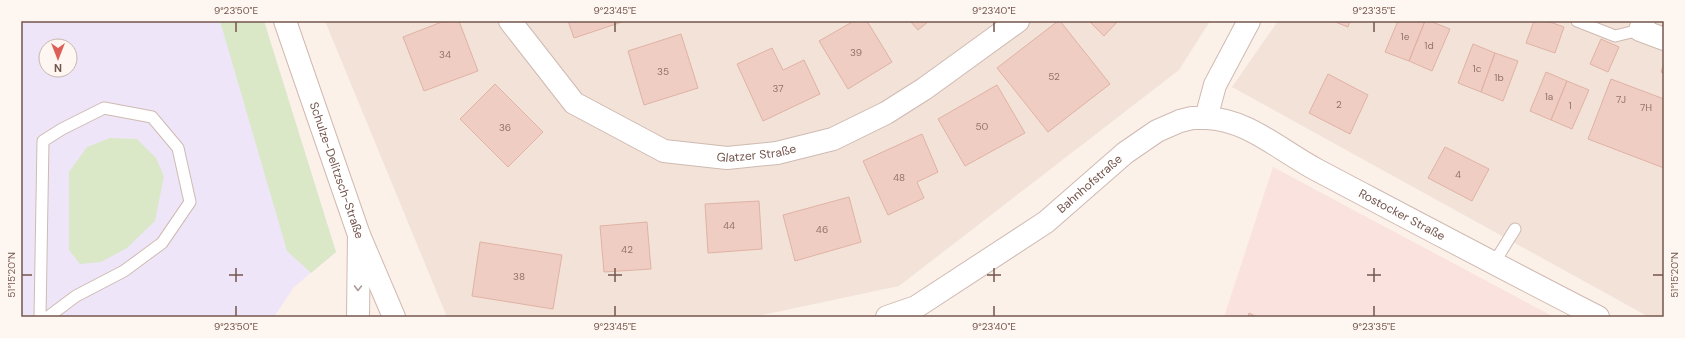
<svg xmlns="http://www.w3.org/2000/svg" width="1685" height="338" font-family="'DM Sans',sans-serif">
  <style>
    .residential { fill: #f2e2d8 }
    .commercial { fill: #fae2de }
    .education { fill: #eee6f8; fill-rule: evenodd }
    .green { fill: #dae8c8 }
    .building { fill: #efcdc3; stroke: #e0b2a4 }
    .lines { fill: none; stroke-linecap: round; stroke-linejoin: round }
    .service-casing { stroke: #cfbab2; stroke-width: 13 }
    .minor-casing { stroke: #cfbab2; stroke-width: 24 }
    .tertiary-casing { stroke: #cfbab2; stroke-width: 24 }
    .secondary-casing { stroke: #d1b9b0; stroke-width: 24 }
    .service { stroke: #fff; stroke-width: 11 }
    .minor { stroke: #fff; stroke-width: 22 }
    .tertiary { stroke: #fff; stroke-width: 22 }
    .secondary { stroke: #fff; stroke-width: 22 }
    .oneway { stroke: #ac9a95 }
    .ticks { fill: none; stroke: #74564e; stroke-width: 1.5 }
    .labels { text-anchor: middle; stroke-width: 4; stroke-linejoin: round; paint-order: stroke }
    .number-label { font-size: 10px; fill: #93746b }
    .street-label { font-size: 12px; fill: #74564e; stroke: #fef6f0 }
    .neatline { fill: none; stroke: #74564e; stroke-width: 1.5 }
    .ticks-label { font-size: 10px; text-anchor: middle; fill: #74564e }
  </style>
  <rect width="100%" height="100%" fill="#fbf1e9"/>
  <path class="residential" d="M325 21H1210L1179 70 899 286 752 317H447Z
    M1278 21H1664V317H1649L1232 87Z"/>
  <path class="commercial" d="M1273 167 1554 317H1224Z"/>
  <path class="education" d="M21 21H264L336 252 294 287 274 317H21ZM46 46H70V70H46Z"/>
  <path class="green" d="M220 21H264L336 252 311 273 287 251Z
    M110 138 137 139 156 158 164 176 155 221 127 248 101 262 80 264 69 250V172L87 147Z"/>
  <path class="building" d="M444 21H459L478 71 424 91 403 37Z
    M568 21H625L574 38Z
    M854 21H867L892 62 848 89 819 41Z
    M910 21H929L918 30Z
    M1058 21H1060L1110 84 1048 132 997 68Z
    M1089 21H1118L1104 36Z
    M1333 21H1350L1348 27Z
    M1398 21H1425L1409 61 1385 52Z
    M1425 21H1430L1450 29 1432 71 1409 61Z
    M1534 21H1547L1564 27 1555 53 1526 43Z
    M681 34 698 88 644 105 628 51Z
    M1601 39 1619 47 1608 72 1590 64Z
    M1473 44 1495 53 1481 92 1458 83Z
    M772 48 783 70 804 60 820 94 763 121 737 64Z
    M1495 53 1518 61 1503 101 1481 92Z
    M1664 63V74L1661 72Z
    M1546 72 1567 81 1551 120 1530 111Z
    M1328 74 1368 95 1350 134 1309 113Z
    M1611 79 1664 99V168L1588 139Z
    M1567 81 1589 90 1572 129 1551 120Z
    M495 84 543 132 508 167 460 119Z
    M997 85 1025 133 965 166 938 119Z
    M922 134 938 172 917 182 924 198 888 215 863 161Z
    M1445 147 1489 169 1472 201 1428 178Z
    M849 197 861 242 795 261 783 215Z
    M759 201 762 249 708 253 705 204Z
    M647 222 651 269 604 272 600 226Z
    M480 242 562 255 553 309 472 296Z
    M1249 313 1257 317H1248Z"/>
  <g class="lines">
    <defs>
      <path id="service" d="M1577 21 1615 36 1640 30
        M1494 263 1515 229
        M40 317 43 141 62 129 104 108 152 117 178 148 190 202 162 243 124 271 76 296 48 317"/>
      <g id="minor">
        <path id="s1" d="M510 21 574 103 664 151 727 158 777 153 833 139 886 113 924 89 1018 21"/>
        <path d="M1644 21 1640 30 1664 39"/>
        <path id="s2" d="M1206 118C1247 119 1281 151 1317 170 1410 219 1504 269 1598 317"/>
      </g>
      <g id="tertiary">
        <path d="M358 317 359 235"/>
        <path id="s3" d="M887 317 916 307 1046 222 1125 153 1157 131 1180 121 1192 118H1206L1215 85 1249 21"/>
      </g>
      <g id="secondary">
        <path id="s4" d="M285 21 359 235 394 317"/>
      </g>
    </defs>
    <use href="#service" class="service-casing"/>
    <use href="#minor" class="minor-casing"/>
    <use href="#tertiary" class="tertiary-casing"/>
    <use href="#secondary" class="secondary-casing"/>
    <use href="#service" class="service"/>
    <use href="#minor" class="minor"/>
    <use href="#tertiary" class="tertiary"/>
    <use href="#secondary" class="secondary"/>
  </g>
  <defs><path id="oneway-chevron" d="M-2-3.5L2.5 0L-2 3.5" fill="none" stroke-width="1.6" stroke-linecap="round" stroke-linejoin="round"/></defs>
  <use class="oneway" href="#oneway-chevron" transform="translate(358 288) rotate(91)"/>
  <path class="ticks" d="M236 22V32M615 22V32M994 22V32M1374 22V32M236 268V282M615 268V282M994 268V282M1374 268V282M22 275H32M229 275H243M608 275H622M987 275H1001M1367 275H1381M1653 275H1663M236 306V316M615 306V316M994 306V316M1374 306V316"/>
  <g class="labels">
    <g class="number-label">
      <text x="1405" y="40">1e</text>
      <text x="1429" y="49">1d</text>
      <text x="856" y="56">39</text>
      <text x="445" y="58">34</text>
      <text x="1477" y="72">1c</text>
      <text x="663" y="75">35</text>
      <text x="1054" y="80">52</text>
      <text x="1499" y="81">1b</text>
      <text x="778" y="92">37</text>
      <text x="1549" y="100">1a</text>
      <text x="1621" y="103">7J</text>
      <text x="1339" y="108">2</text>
      <text x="1570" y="109">1</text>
      <text x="1646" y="111">7H</text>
      <text x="982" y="130">50</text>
      <text x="505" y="131">36</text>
      <text x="1458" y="178">4</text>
      <text x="899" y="181">48</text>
      <text x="729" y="229">44</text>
      <text x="822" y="233">46</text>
      <text x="627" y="253">42</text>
      <text x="519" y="280">38</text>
    </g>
    <g class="street-label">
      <text dy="4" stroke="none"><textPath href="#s1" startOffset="299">Glatzer Straße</textPath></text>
      <text dy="4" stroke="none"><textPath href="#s4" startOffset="158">Schulze-Delitzsch-Straße</textPath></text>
      <text dy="4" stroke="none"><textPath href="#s3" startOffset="244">Bahnhofstraße</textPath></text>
      <text dy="4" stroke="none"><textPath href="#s2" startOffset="220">Rostocker Straße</textPath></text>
    </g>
  </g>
  <rect width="1685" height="338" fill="none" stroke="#fef6f0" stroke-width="44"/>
  <g transform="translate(58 58) rotate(180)"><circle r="19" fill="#fef6f0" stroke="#c7b6af"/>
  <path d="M0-3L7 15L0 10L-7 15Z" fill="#dc6058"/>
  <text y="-6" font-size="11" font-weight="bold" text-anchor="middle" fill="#74564e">N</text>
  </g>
  <rect x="22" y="22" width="1641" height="294" class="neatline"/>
  <g class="ticks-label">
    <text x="236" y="14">9°23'50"E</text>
    <text x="615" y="14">9°23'45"E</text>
    <text x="994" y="14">9°23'40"E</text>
    <text x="1374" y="14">9°23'35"E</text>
    <text transform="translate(1674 275) rotate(-90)" y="4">51°15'20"N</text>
    <text transform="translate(11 275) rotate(-90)" y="4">51°15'20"N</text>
    <text x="236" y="330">9°23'50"E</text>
    <text x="615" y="330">9°23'45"E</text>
    <text x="994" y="330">9°23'40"E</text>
    <text x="1374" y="330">9°23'35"E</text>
  </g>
</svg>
